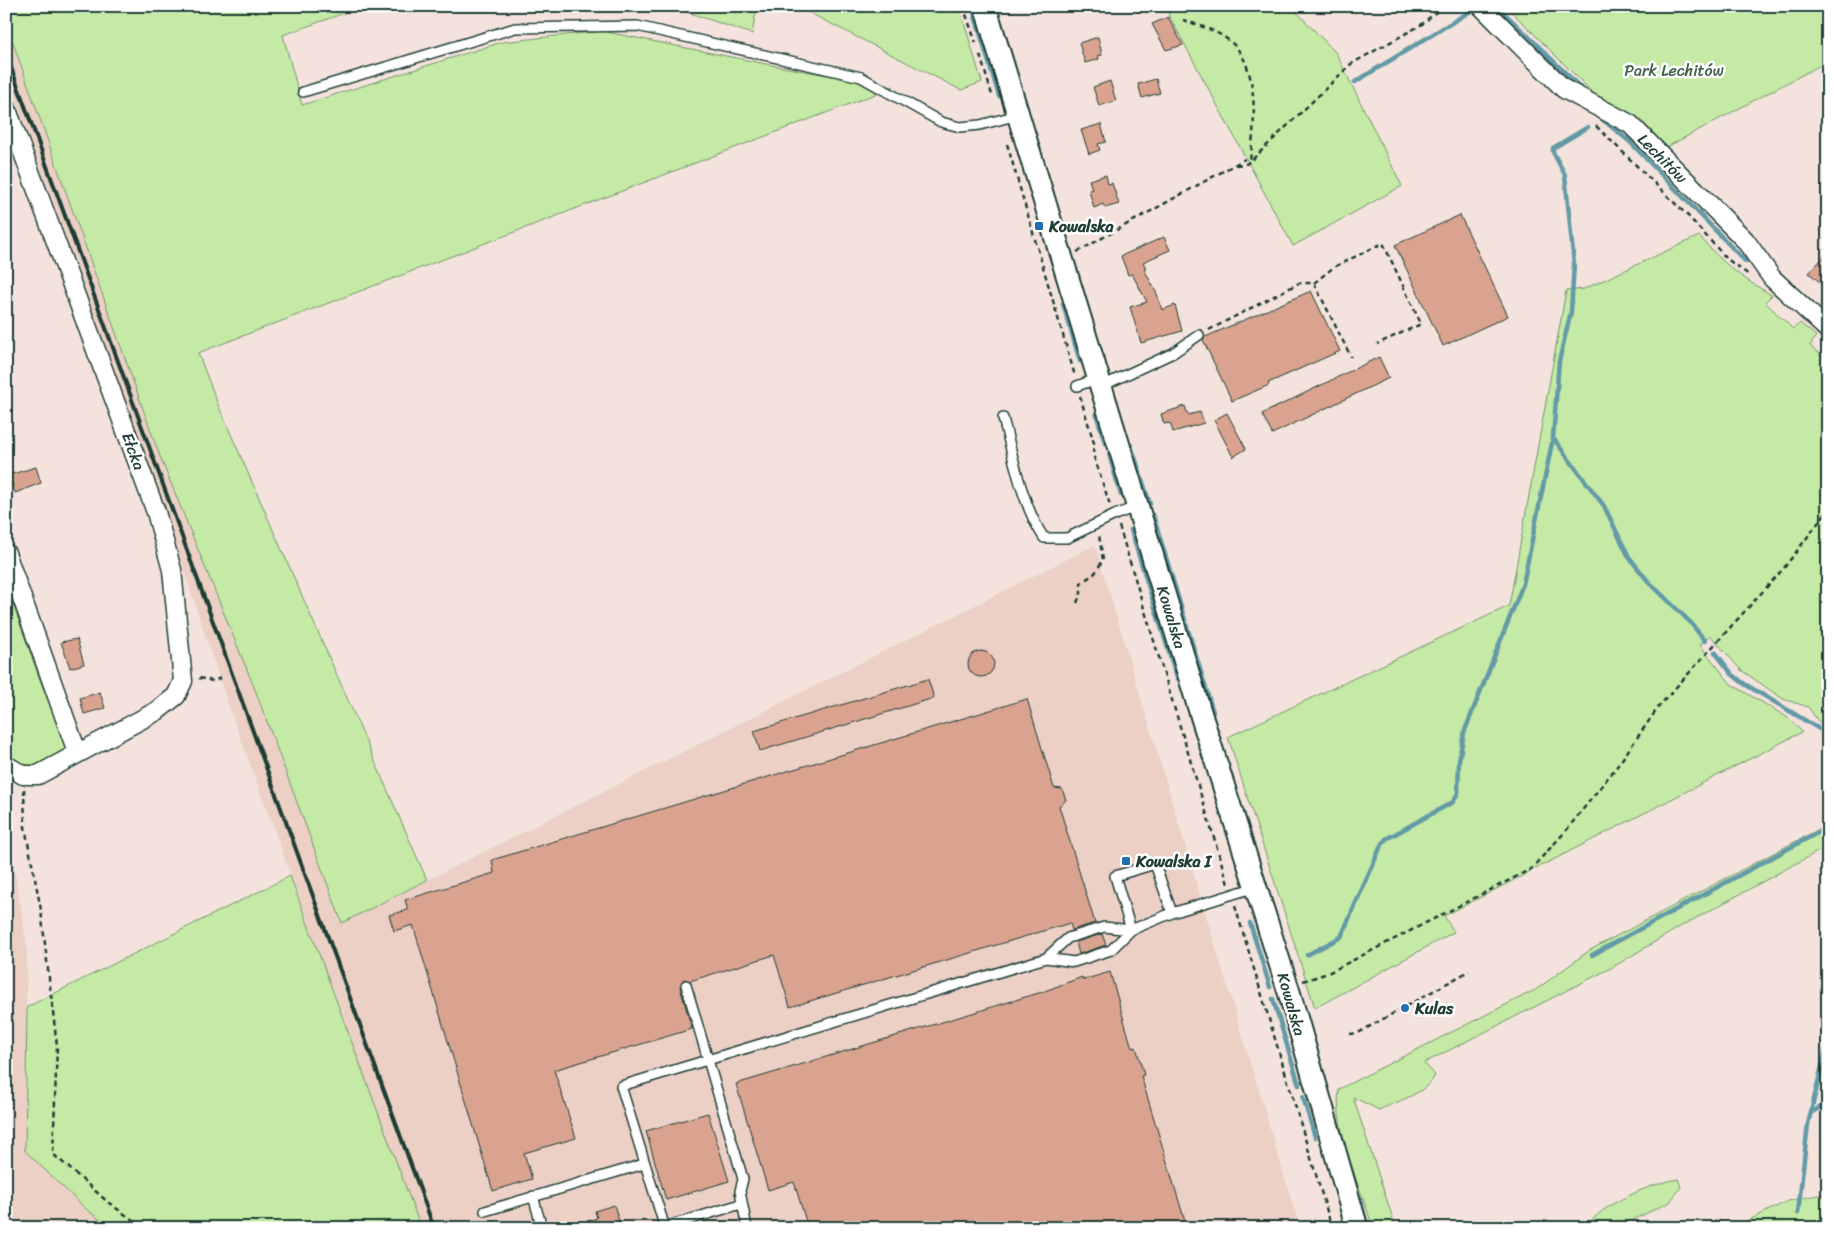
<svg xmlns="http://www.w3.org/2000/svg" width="1834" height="1234" font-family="Sriracha,sans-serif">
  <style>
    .built { fill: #ecd0c6 }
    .green { fill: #c5eaa5; stroke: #72946c }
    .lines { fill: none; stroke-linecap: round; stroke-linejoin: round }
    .stream { stroke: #649aa7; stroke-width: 4.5 }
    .building { fill: #d9a38f; stroke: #1f3d34 }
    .service-casing { stroke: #1f3d34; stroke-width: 12 }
    .minor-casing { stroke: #1f3d34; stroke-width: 21 }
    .tertiary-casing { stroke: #1f3d34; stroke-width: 25 }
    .path { stroke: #1f3d34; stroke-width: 2.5; stroke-dasharray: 5 4; stroke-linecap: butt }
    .service { stroke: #fff; stroke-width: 9 }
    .minor { stroke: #fff; stroke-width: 18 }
    .tertiary { stroke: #fff; stroke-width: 21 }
    .rail { stroke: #1f3d34; stroke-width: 4 }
    .poi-dot { fill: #1f6fb2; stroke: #fff; stroke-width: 2 }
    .labels { text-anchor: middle; stroke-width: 5; stroke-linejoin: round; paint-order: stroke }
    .park-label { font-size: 16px; fill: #40604b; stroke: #fff }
    .street-label { font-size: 16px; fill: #1f3d34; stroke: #fff }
    .poi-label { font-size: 16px; font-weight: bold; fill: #1f3d34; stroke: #fff; text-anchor: start }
  </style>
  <rect width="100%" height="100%" fill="#f4e3dd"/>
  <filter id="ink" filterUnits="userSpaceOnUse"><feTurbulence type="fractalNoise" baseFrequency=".02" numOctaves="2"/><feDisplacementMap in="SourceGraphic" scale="10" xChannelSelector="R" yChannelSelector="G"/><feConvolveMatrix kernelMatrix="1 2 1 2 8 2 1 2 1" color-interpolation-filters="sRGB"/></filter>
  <g filter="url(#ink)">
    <path class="built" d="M6 23 159 454 254 687 342 923 1095 545 1300 1228H420L224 693 180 558 89 299 6 76Z
      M6 829 11 846 27 946 25 1151 126 1228H6Z"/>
    <path class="green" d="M6 6H364L283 35 302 105 502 42 602 31 771 65 894 87 198 353 219 407 427 880 342 923 254 687 159 454 6 23Z
      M669 6H757L752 34Z
      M796 6H952L962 16 982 82 961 90Z
      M1164 6H1291L1336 53 1402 186 1293 246Z
      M1506 6H1828V61L1663 149 1603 103Z
      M1699 236C1725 265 1738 276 1772 295L1765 302 1793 329 1800 323 1816 336 1810 346 1828 361V729L1818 721 1808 707 1783 699 1741 670 1710 635 1700 645 1731 684 1790 719 1802 732 1444 916 1454 932 1315 1008 1228 737 1509 606 1566 291 1584 289Z
      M6 585 42 685 68 747C56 772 22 771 6 752Z
      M1821 828 1828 846 1678 928 1613 967 1424 1063 1435 1075C1428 1093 1395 1102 1379 1110L1353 1097 1396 1228H1373C1361 1189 1333 1128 1339 1089L1537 989 1590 950Z
      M290 876 421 1228H111L86 1209 25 1151 27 1007Z
      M1678 1179 1681 1187 1670 1202 1616 1228H1586C1600 1204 1651 1184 1678 1179Z
      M1828 1193V1228H1733L1788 1201Z"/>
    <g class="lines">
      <path class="stream" d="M972 6 999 96
        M1497 6 1584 91
        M1355 82 1474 9
        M1597 115 1629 141 1746 262
        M1063 304 1080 361
        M1096 413 1105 443
        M1553 438 1604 506 1629 557 1648 581 1691 623 1705 641
        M1131 445 1150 504
        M1109 454 1121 495
        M1153 515 1213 712
        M1131 530 1177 678
        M1715 652 1732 674 1743 683 1821 730 1828 736
        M1827 828H1828
        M1250 923 1270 987
        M1307 955 1341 937 1380 848 1386 839 1453 802 1458 793 1459 760 1464 733 1523 584 1553 438 1559 361 1571 312 1574 264 1565 175 1553 152V148L1588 127
        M1592 955 1819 832
        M1273 999 1299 1085
        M1303 1097 1315 1137
        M1812 1112 1828 1103
        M1359 1196 1368 1228
        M1798 1213 1808 1124 1828 1041"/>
    </g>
    <path class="building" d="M1168 17 1183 45 1166 50 1152 24Z
      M1098 37 1102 55 1098 56 1099 59 1085 63 1079 43Z
      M1156 79 1160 93 1142 98 1138 84Z
      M1110 81 1116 101 1099 106 1093 87Z
      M1101 124 1106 142 1098 144 1100 150 1089 154 1081 130Z
      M1106 175 1108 184 1112 183 1119 204 1105 208 1103 204 1094 208 1089 190 1092 189 1089 180Z
      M1460 215 1508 316 1443 346 1395 245Z
      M1164 237 1170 250 1143 262 1146 268 1144 269 1157 294 1162 310 1175 305 1182 331 1141 343 1130 307 1147 302 1132 274 1128 275 1121 256Z
      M1828 252V289L1809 273Z
      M1311 291 1340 351 1268 383 1269 385 1232 401 1203 340 1205 337Z
      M1379 357 1389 378 1272 434 1262 414Z
      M1185 406 1188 415 1200 412 1204 423 1173 432 1170 423 1164 424 1161 414Z
      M1227 413 1246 449 1233 457 1214 420Z
      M36 467 41 483 15 493 9 475Z
      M77 639 84 664 70 668 61 642Z
      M968 664a13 13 0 1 1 26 0a13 13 0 1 1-26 0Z
      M928 679 934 698 760 751 754 731Z
      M100 692 105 708 84 714 80 698Z
      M1027 699 1054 788 1062 789 1066 800 1059 806 1095 923 1072 930 1070 923 790 1007 774 955 690 981 684 979 680 987 692 1029 554 1070 576 1138 524 1153 532 1179 493 1191 413 925 394 931 389 915 408 910 405 900 494 873 492 860Z
      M1102 934 1106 945 1079 954 1076 942Z
      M1110 972 1132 1048 1136 1047 1144 1075 1141 1076 1187 1228H808L794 1182 768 1190 736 1084 1042 992 1082 977 1083 980Z
      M708 1113 729 1181 666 1200 646 1131Z
      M614 1205 620 1224 609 1228H576V1225L597 1218 595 1211Z"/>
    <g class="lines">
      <defs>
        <path id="service" d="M303 92 515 28 637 26 861 77 941 122 960 127 980 125 1018 115
          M1077 386 1099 378
          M1102 386 1173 353 1199 335
          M1003 418C1013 456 1022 505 1044 538H1067L1115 515 1138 506
          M1131 930 1115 876 1155 864 1172 913
          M1046 958 1074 962 1111 950 1131 930 1172 913 1256 887
          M686 985 743 1179 740 1191 747 1228
          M533 1196 542 1228
          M485 1211 644 1164
          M665 1227 741 1204
          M665 1228 621 1086 1046 958 1068 938 1104 927 1131 930"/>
        <path id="minor" d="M1481 6 1564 89 1630 124 1745 240 1772 278 1828 330
          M6 107 156 512 172 570 183 681 176 696 157 711 38 775H23L6 765
          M6 553 77 752"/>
        <path id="tertiary" d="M985 6 1202 718 1289 992 1357 1228"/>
      </defs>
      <use href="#service" class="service-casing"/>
      <use href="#minor" class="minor-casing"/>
      <use href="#tertiary" class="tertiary-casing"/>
      <path class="path" d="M963 6 976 43
        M1183 20C1201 26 1222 32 1235 46 1259 72 1255 127 1250 160
        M980 55 992 95
        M1596 126 1688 216 1727 259 1749 275
        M1007 144 1075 376
        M1236 165 1246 164 1253 159 1351 64 1421 25 1443 6
        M1077 252 1245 159
        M1314 283 1334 267 1383 243 1421 324 1377 344
        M1209 330 1299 283H1314L1351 357
        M1080 396 1094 443 1093 454 1110 505
        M1119 526 1228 884
        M1077 603 1081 593V583L1095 573 1103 560 1099 535
        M199 678 213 681 221 678
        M24 789 25 827 41 910 57 1046 53 1154 109 1203 144 1228
        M1235 906 1332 1228
        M1303 981 1328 973 1531 869 1565 832 1618 765 1660 705 1784 568 1828 510
        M1350 1034 1358 1033 1469 971"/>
      <use href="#service" class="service"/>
      <use href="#minor" class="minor"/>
      <use href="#tertiary" class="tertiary"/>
      <path class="rail" d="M6 54 434 1228"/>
    </g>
  </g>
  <g class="poi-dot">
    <rect x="1034" y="221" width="10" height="10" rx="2.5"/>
    <rect x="1121" y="856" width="10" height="10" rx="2.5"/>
    <circle cx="1405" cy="1008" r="5"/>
  </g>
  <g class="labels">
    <g class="park-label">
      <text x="1674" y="76">Park Lechitów</text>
    </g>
    <g class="street-label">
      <text transform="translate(1663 158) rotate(45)" y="6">Lechitów</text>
      <text transform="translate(134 451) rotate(70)" y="6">Ełcka</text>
      <text transform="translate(1172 617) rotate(73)" y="6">Kowalska</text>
      <text transform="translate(1292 1004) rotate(74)" y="6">Kowalska</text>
    </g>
    <g class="poi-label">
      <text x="1049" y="232">Kowalska</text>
      <text x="1136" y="867">Kowalska I</text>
      <text x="1415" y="1014">Kulas</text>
    </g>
  </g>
  <rect width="1834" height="1234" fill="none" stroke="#fff" stroke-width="25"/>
  <rect x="12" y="12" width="1809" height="1209" fill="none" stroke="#1f3d34" stroke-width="2" filter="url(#ink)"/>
</svg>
